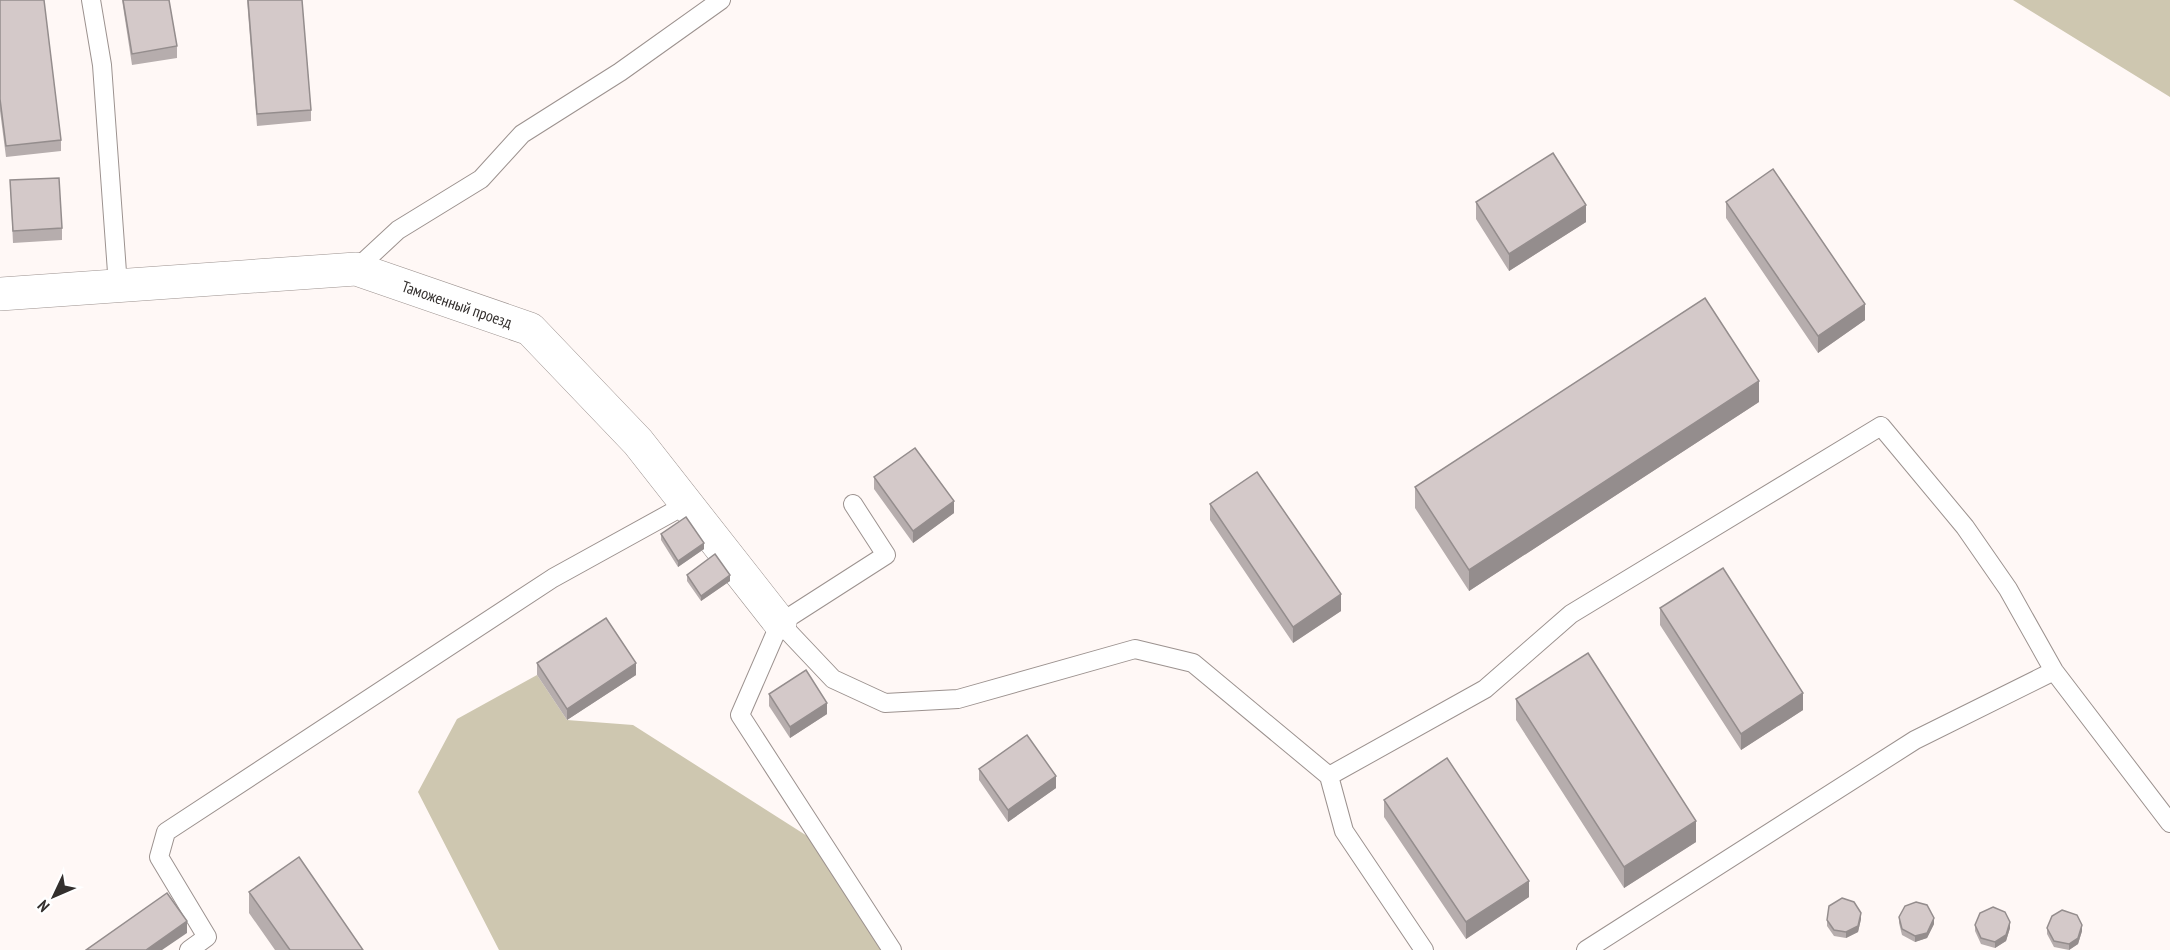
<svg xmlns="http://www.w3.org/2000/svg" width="2170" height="950" font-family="'PT Sans Narrow',sans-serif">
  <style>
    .green { fill: #cec7b0 }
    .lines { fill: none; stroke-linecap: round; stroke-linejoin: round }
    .lane-casing { stroke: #9c928f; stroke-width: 20 }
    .street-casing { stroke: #9c928f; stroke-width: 34 }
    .lane { stroke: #fff; stroke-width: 18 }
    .street { stroke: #fff; stroke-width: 33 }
    .wall { fill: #b6adad }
    .shaded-wall { fill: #948d8d }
    .building { fill: #d4c9c9; stroke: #948d8d; stroke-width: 1.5 }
    .labels { text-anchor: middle; stroke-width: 4.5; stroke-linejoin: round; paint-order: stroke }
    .street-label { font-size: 16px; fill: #332f2d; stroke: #fff }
  </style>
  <rect width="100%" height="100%" fill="#fff8f6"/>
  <path class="green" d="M2013 0H2170V97Z
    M537 675 567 720 633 725 826 848 892 950H499L418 792 457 719Z"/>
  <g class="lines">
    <defs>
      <path id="lane" d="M91 0 102 65 118 286
        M356 269 398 230 481 179 522 134 620 72 721 0
        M853 504 886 555 780 623 740 715 892 950
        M780 623 833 679 885 703 958 699 1135 649 1193 663 1329 776 1344 831 1424 950
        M1329 776 1485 689 1571 614 1881 426 1965 527 2008 589 2054 671 2170 823
        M189 950 207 937 159 857 166 832 553 578 687 504
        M1586 950 1915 740 2054 671"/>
      <path id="street" d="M0 294 356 269 530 329 638 442 780 623"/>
    </defs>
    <use href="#lane" class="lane-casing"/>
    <use href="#street" class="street-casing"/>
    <use href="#lane" class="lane"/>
    <use href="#street" class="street"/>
  </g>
  <path class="wall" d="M0 0 61 140V151L6 157 0 111Z
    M122 0H169L177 46V58L132 65Z
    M247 0H302L311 110V121L257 126Z
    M10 180 62 228V240L13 243Z
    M1476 202 1586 222 1509 271 1476 219Z
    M1726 202 1865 320 1818 353 1726 218Z
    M1759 402 1469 591 1415 508V487Z
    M874 477 954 513 913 543 874 489Z
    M1210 504 1341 611 1293 643 1210 520Z
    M661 534 704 549 678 567 661 540Z
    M687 575 730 581 701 601 687 581Z
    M1660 608 1803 710 1741 750 1660 625Z
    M537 663 636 675 567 720 537 675Z
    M769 694 827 714 790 738 769 706Z
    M1516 699 1696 842 1624 888 1516 720Z
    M979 769 1056 788 1008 822 979 780Z
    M1384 800 1529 897 1466 939 1384 817Z
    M249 892 363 950H275L249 913Z
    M1899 917 1934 924 1927 938 1915 942 1902 935 1899 923Z
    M1861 919 1858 932 1846 938 1834 936 1827 926V920Z
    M1975 925 2010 928 2006 941 1995 948 1981 944 1975 931Z
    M2047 928 2082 931 2078 944 2069 950 2054 947 2047 934Z"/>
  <path class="shaded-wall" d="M1586 205V222L1509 271V254Z
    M1865 304V320L1818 353V336Z
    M1759 381V402L1469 591V570Z
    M954 501V513L913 543V531Z
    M704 543V549L678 567V561Z
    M730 575V581L701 601V596Z
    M1341 594V611L1293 643V627Z
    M636 663V675L567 720V709Z
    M1803 693V710L1741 750V734Z
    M827 703V714L790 738V727Z
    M1056 776V788L1008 822V810Z
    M1696 821V842L1624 888V867Z
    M1529 881V897L1466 939V922Z
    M1861 913V919L1858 932 1846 938V932Z
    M1934 918V924L1927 938 1915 942V936Z
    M187 921V933L162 950H146Z
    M2010 922V928L2006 941 1995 948V942Z
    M2082 925V931L2078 944 2069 950V944Z"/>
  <path class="building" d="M0 0H44L61 140 6 146 0 99Z
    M123 0H169L177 46 132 54Z
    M248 0H302L311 110 257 114Z
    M1553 153 1586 205 1509 254 1476 202Z
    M1773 169 1865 304 1818 336 1726 202Z
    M59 178 62 228 13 231 10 180Z
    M1705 298 1759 381 1469 570 1415 487Z
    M915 448 954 501 913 531 874 477Z
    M1257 472 1341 594 1293 627 1210 504Z
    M686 517 704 543 678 561 661 534Z
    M715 554 730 575 701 596 687 575Z
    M1723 568 1803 693 1741 734 1660 608Z
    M606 618 636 663 567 709 537 663Z
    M1588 653 1696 821 1624 867 1516 699Z
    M806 670 827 703 790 727 769 694Z
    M1027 735 1056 776 1008 810 979 769Z
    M1447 758 1529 881 1466 922 1384 800Z
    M299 857 363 950H290L249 892Z
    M167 893 187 921 146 950H86Z
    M1842 898 1854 902 1861 913 1858 926 1846 932 1834 930 1827 920 1829 906Z
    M1916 902 1927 905 1934 918 1927 933 1915 936 1902 929 1899 917 1905 906Z
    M1993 907 2005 912 2010 922 2006 935 1995 942 1981 938 1975 925 1980 913Z
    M2062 910 2077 915 2082 925 2078 938 2069 944 2054 941 2047 928 2052 916Z"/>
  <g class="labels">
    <g class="street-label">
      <text transform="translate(457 304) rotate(19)" y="6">Таможенный проезд</text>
    </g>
  </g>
  <g transform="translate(54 896) rotate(226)" stroke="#ffffff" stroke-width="4.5" paint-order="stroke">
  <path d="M0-4.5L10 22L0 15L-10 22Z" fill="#332f2d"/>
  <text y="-9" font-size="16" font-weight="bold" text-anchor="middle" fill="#332f2d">N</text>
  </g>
</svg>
